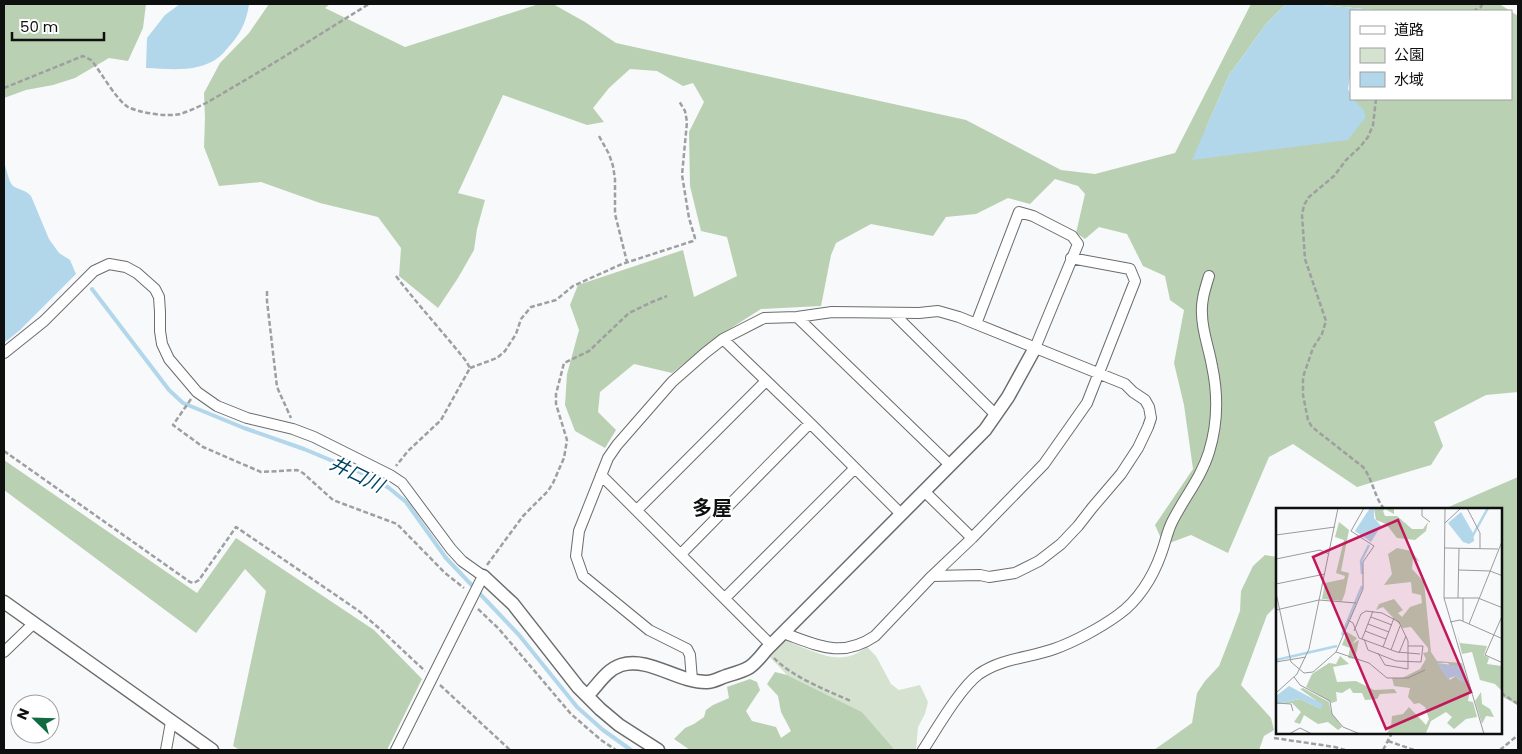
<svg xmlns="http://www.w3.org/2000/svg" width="1522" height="754" font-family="Poppins,'Noto Sans JP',sans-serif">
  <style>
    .green { fill: #d5e2d0 }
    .forest { fill: #bad0b2 }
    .water { fill: #b2d6ea }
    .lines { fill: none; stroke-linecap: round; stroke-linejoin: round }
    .stream { stroke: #b2d6ea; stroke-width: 4 }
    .minor-casing { stroke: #6b6c6e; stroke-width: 12 }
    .tertiary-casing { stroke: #6b6c6e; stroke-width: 15 }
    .path { stroke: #9e9fa0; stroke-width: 2.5; stroke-dasharray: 5 2.5; stroke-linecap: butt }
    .minor { stroke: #fff; stroke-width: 10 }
    .tertiary { stroke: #fff; stroke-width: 12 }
    .labels { text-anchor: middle; stroke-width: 4.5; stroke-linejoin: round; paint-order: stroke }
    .water-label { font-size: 19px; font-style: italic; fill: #004662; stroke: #fff }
    .quarter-label { font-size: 20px; font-weight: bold; fill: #0e0f0f; stroke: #fff }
    .inset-river { fill: none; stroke: #b2d6ea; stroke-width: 2.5 }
    .inset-road { fill: none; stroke: #9a9b9d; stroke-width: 1 }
    .view { fill: #c2185b; fill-opacity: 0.15; stroke: #c2185b; stroke-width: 2.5 }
    .inset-edge { fill: none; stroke: #0e0f0f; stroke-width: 2.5 }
  </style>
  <rect width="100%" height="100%" fill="#f7f9fb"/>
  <path class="green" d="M782 641H787C803 647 828 660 845 657 853 656 860 652 867 647L876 656 891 684 899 690 920 685 928 702 925 714 918 727 916 750H895L862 712 787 675 768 655Z"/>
  <path class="forest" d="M4 4H146L143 28 128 61 109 58 75 78 53 85 26 90 4 98Z
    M269 4H330L325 8 405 47 539 4H553L585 22 616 43 966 120 1061 170 1095 174 1175 153 1251 4H1286L1266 24 1229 75 1206 128 1353 100V99H1511V11H1384L1313 4 1501 5 1518 16V392L1486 395 1434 422 1443 446 1431 465 1357 487 1293 444 1269 457 1228 553 1191 535 1164 545 1155 525 1193 469 1184 405 1174 363 1184 310 1170 300 1165 276 1143 266 1127 234 1099 227 1085 239 1076 233 1085 194 1078 186 1055 179 1030 204 1008 198 976 214 946 217 933 236 871 224 836 243 831 255 821 306 761 309 717 337 672 373 634 364 600 392 598 412 616 430 605 448 575 431 565 405 567 374 579 330 570 305 578 285 683 250 694 297 737 276 727 237 701 231 690 186 689 132 704 102 693 83 683 86 657 71 630 69 609 88 593 108 604 122 587 125 503 95 458 193 485 200 477 229 474 250 458 278 438 308 399 276 401 248 378 217 320 203 261 182 219 186 204 147 205 118 204 93 220 63 249 33Z
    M4 460 197 593 236 538 374 630 422 679 387 750H240L233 746 266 591 245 569 196 633 4 490Z
    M1518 477V705L1501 696V509H1444Z
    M1265 555 1277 557V605L1267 615 1241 685 1271 718 1274 730 1264 736 1259 750H1154L1192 723 1197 693 1205 681 1219 666 1230 638 1240 611 1241 591 1253 566Z
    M775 672 787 675 862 712 895 750H690L674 739 685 728 694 724 704 717 706 710 713 705 729 698 727 687 750 679 757 682 760 690 746 711 752 721 776 727 781 738 791 731 781 712 778 696 767 684Z"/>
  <path class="water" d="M180 4H249C247 19 242 31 232 43 228 47 224 53 219 57 199 73 170 69 146 68L147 38 165 15Z
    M1286 4H1313L1384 11H1351V70L1348 89 1351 95V99H1353L1363 109 1366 117 1348 140 1192 160 1229 75 1266 24Z
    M4 163C7 169 8 181 13 186 19 190 26 190 31 196L49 239 59 253 70 260 76 274 20 330 4 343Z"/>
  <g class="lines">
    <path class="stream" d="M92 289 169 390 183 403 244 428 304 449 371 477 389 488 406 502 446 558 519 635 577 707 603 730 631 750"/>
    <defs>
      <path id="minor" d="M893 313 996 415
        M797 317 950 465
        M976 324 1019 212 1033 216 1072 236 1078 244 1035 348
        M723 339 810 423 901 514
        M4 353 44 321 94 271 109 264 126 267 137 273 155 289 159 297 160 312V331L162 344 169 359 197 392 217 406 247 418 293 429 314 437 390 475 402 483 451 549 462 561 483 576 396 750
        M601 475 771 645
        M924 491 972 538
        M637 510 766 381
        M681 554 810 423
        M725 598 855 468
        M783 633C817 645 841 659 875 636L932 576 972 538 1044 464 1087 403 1135 281 1130 269 1071 258
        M4 652 33 624
        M692 680 690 655 687 649 649 630 583 576 576 556 579 531 608 458 617 445 672 382 705 353 723 339 764 318 797 317 832 312 919 313 938 311 959 317 1125 384 1133 392 1145 400 1149 407 1151 418 1148 427 1138 448 1121 474 1092 508 1078 526 1061 544 1039 561 1015 573 989 577 980 575 932 576
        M166 750 171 722
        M923 750C936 730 960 688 979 674 1002 658 1029 658 1054 649 1074 642 1100 628 1118 615 1138 601 1153 577 1161 554 1165 544 1167 532 1172 522 1184 498 1201 478 1209 452 1218 423 1218 394 1212 366 1209 348 1202 331 1202 314 1201 301 1205 289 1209 276"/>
      <path id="tertiary" d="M483 576 513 604 578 687 600 709 619 725 658 750
        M4 602 212 750
        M587 696C598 685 606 670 621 665 648 656 679 683 707 682 713 682 720 678 726 676 749 669 751 669 766 650L985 430 1008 397 1035 348"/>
    </defs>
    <use href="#minor" class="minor-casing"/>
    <use href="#tertiary" class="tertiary-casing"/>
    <path class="path" d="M1473 11 1481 7 1482 4
      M4 88 83 56 91 60 95 65C103 76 117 100 128 107 140 113 167 117 180 114 200 108 218 96 235 86 280 60 325 31 369 4
      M1376 99 1373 125 1368 137 1360 147 1346 160 1334 176 1309 197 1304 205 1302 215 1305 259 1326 321 1322 334 1313 348 1303 377V395L1308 420 1312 427 1363 467C1373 480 1374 496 1384 509
      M599 136 609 154 613 166 615 179V214L627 262
      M396 276C418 305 443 332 466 361L470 368 441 420 408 451 396 466
      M267 291V301L277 387 291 418
      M470 368 497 358 505 351 516 334 521 319 531 307 556 300 573 286 622 264 693 241 695 238 689 218 682 175 687 122 685 111 679 101
      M191 399 173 425 203 447 261 472 297 470 303 473 333 500 397 524 445 573 464 588
      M4 451 190 582 194 583 199 580 236 527 359 611 380 629 425 671
      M487 565 523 516 548 491 553 483 564 458 567 440 556 404V394L564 363 589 351 629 313 652 302 667 296
      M478 609 499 629 571 714 601 740 616 750
      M774 658C792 677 828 691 851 701
      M440 685 510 750
      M1501 693 1518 704
      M1274 738 1335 747 1345 750
      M1388 741 1414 750
      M1383 750 1392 733
      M1500 750 1518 735"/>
    <use href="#minor" class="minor"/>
    <use href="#tertiary" class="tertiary"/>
  </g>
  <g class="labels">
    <g class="water-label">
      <text transform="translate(357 474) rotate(26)" y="7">井口川</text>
    </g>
    <g class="quarter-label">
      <text x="712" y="515">多屋</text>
    </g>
  </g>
  <g transform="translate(1276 508)">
    <rect width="226" height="226" fill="#f7f9fb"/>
    <path d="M98 0H118V6L109 1 107 3 109 8H121L136 21H147L152 14 150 23 139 32 121 30 110 16 100 12ZM63 14 73 22 65 63 73 65 69 85 66 93 46 91 49 75 68 71 69 68 60 65 68 32 59 29ZM121 40 135 43 144 54 137 50 136 61 148 74 155 144 161 153 186 155 194 182 192 193 197 194 201 209 190 211 178 221 171 215 176 209 170 204 155 213 150 225 110 226 115 219 116 208 127 206 133 199 150 217 153 211 149 199 143 195 138 196 132 189 134 180 118 178 116 170H126L144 161 150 151 147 145 152 144V140L135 119 127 120 107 99 100 102 103 96 118 91 127 102 122 105 126 109 134 99 146 95 145 87 136 85 135 74 108 77 116 66 112 46ZM162 155H172L186 174 180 168 174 172ZM71 124 81 130 76 136 83 132 79 151 72 150 74 140 66 137ZM181 125 184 135 211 138 208 147 213 150 211 156 226 158 225 182 219 176 204 172 196 144 186 146ZM64 148 73 156 57 159 61 174 80 173 98 182 118 181 121 185 104 186 101 191 89 192 86 185H77L74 180 66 185 60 184 61 193 56 195 30 179 36 166 53 155 60 156ZM27 180 53 194 55 204 66 219 62 222 52 214 42 216 28 207 24 216 18 214 25 204 16 195 1 196 24 191 45 201 41 193 24 181ZM205 184 206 196 214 201 218 209 210 208 206 216 199 193Z" fill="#bad0b2" fill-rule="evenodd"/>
    <path d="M94 0H98V10L105 18 95 34 79 23ZM185 4 197 25 198 33 193 36 187 34 172 15ZM161 155 184 158 189 176 180 168 171 171ZM13 178 47 196 45 201 24 191 1 196 0 188Z" fill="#b2d6ea"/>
    <path class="inset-river" d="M196 29 212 0M86 66 85 53 93 37M66 127 86 78M0 152 61 138"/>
    <path class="inset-road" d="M146 0V8L154 14M169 0 168 90 208 226M191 0 204 25V40M169 15 185 0M0 27 59 19M169 40 222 41M0 51 44 42 53 46M183 62 214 63 227 68M0 76 49 66M0 85 15 154 28 165 37 164 60 144 87 81V54L98 38 75 23 88 0M168 90H202L227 100M182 90 183 40M0 102 43 92 80 95M227 106 209 147 227 155M95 109 116 117M72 112 77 115 83 130 121 144 144 146M187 113V90M174 114 184 112 227 131M92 116 113 124M193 116 227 31M78 123 85 106 90 103 106 105 123 114 132 133V161L109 157 102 145M89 123 110 131M86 131 97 103M88 131 92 142 120 153 145 154 147 138H132M107 139 118 110M115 142 124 118M60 144 93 155 111 170H132L149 162M123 145 130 128M0 154 30 149M18 169 24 177 54 193 56 206 67 219 84 226M0 185 21 166 33 141 62 0M0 195 15 196 17 203M13 226 24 220 36 226"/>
    <path class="view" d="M122 12 195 184 110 221 37 49Z"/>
    <rect width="226" height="226" class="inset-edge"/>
  </g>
  <rect width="1522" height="754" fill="none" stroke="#0e0f0f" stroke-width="10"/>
  <rect x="1350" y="10" width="162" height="90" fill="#ffffff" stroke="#9f9f9f"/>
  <rect x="1360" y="26" width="25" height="8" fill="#ffffff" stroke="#9f9f9f"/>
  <text x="1394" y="35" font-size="15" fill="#0e0f0f">道路</text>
  <rect x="1360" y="48" width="25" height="15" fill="#d5e2d0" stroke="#9f9f9f"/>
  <text x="1394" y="60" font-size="15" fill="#0e0f0f">公園</text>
  <rect x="1360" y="72" width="25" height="15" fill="#b2d6ea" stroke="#9f9f9f"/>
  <text x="1394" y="85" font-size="15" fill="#0e0f0f">水域</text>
  <g transform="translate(35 719) rotate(293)"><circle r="24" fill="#ffffff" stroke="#9f9f9f"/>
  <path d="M0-4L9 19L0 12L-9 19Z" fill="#106b3e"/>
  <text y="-8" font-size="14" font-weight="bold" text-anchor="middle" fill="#0e0f0f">N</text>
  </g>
  <path d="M12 32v8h92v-8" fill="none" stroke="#0e0f0f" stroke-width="2.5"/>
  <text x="20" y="32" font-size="15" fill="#0e0f0f" stroke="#ffffff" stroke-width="4" paint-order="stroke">50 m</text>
</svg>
